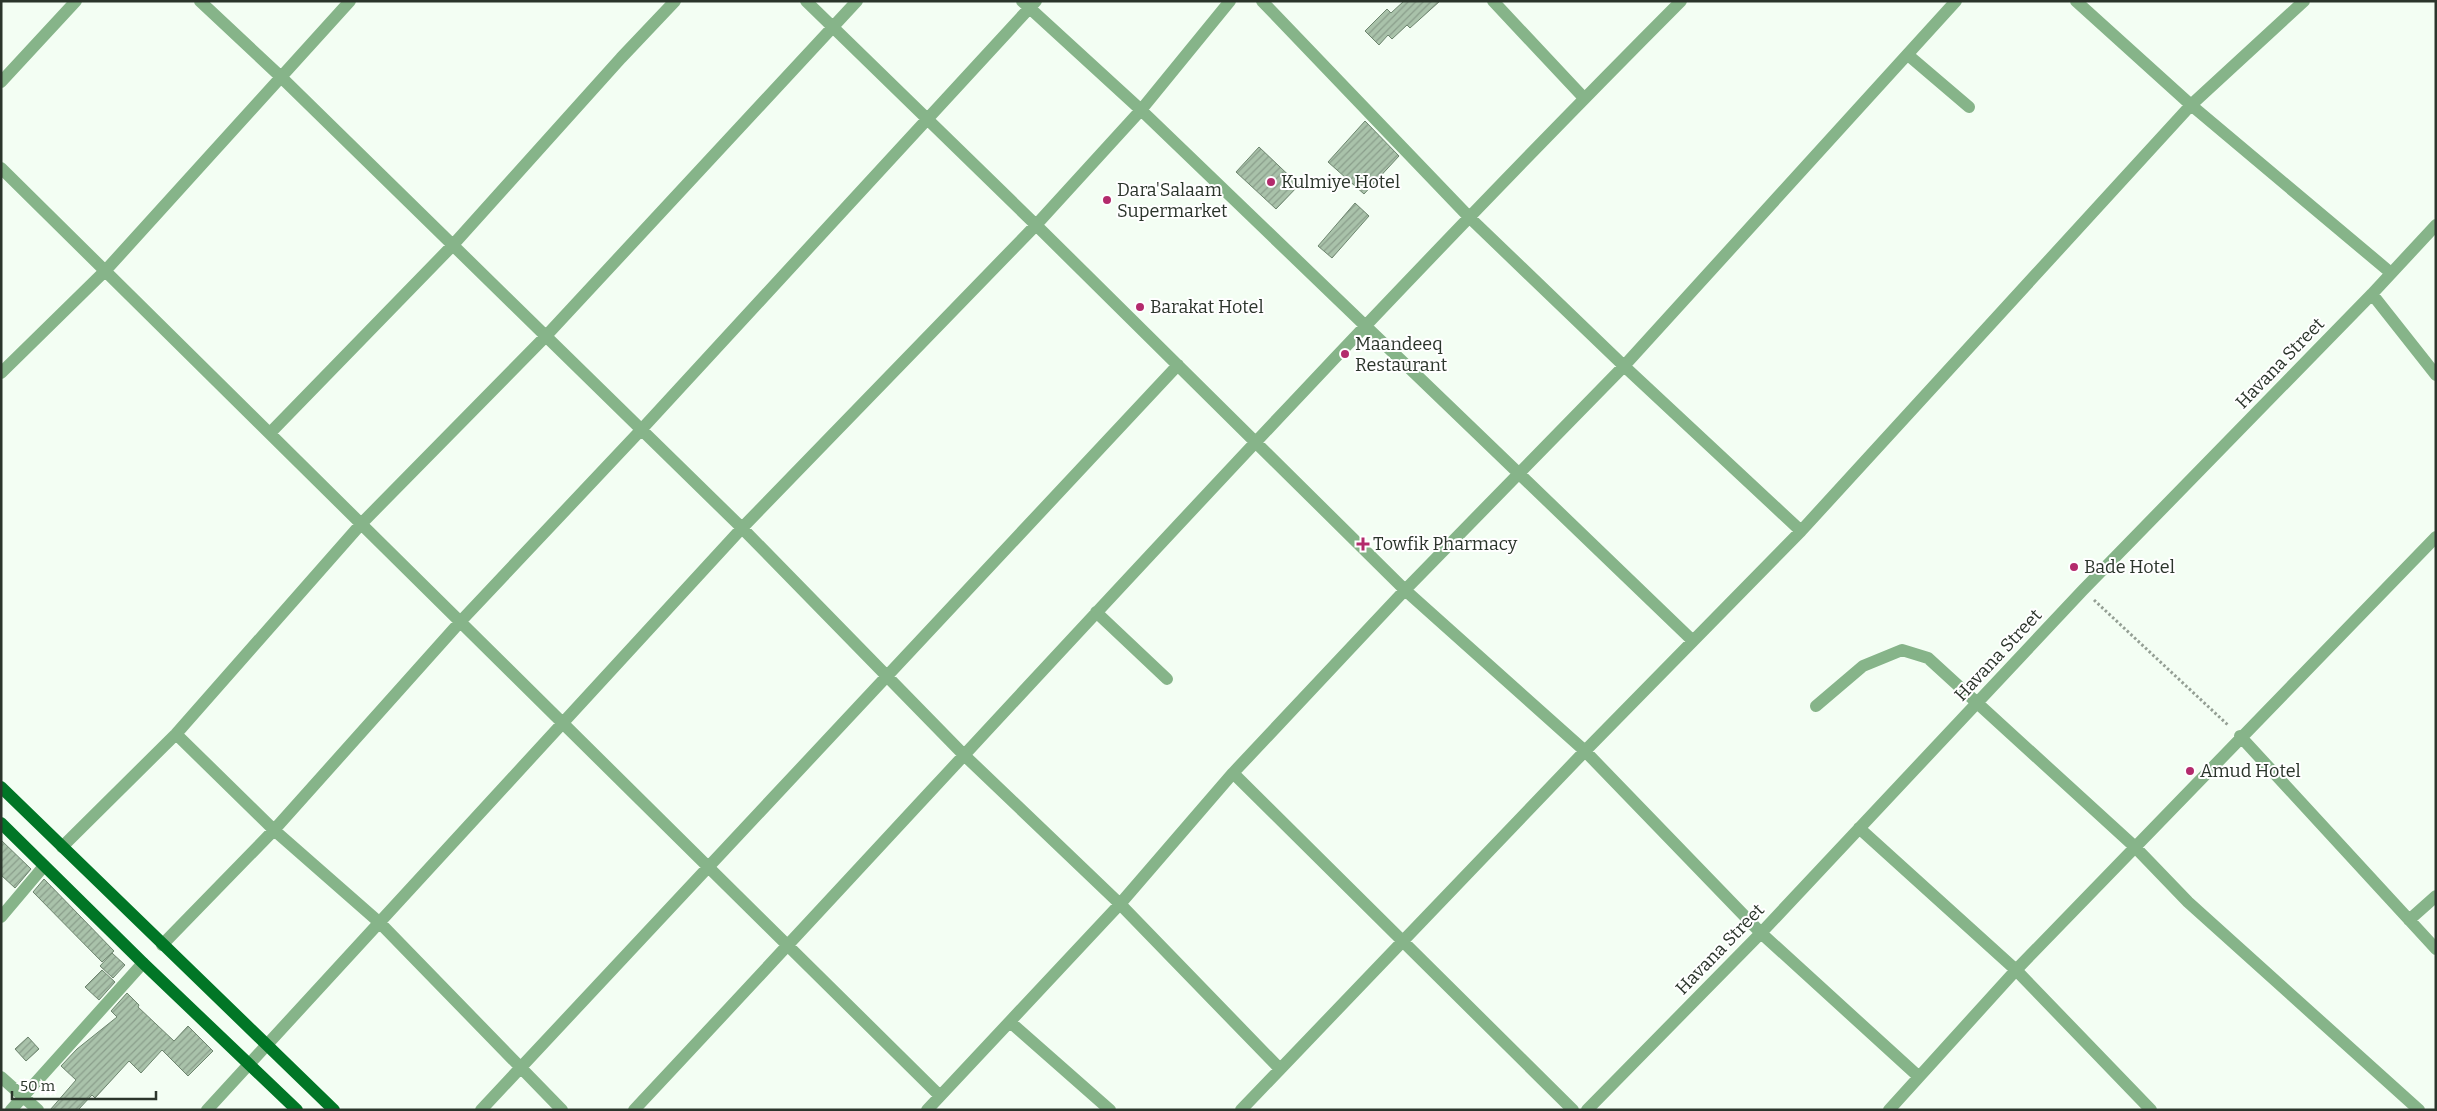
<svg xmlns="http://www.w3.org/2000/svg" width="2437" height="1111" font-family="Bitter,serif">
  <style>
    .building { fill: url(#building-hatch); stroke: #6d856e }
    .lines { fill: none; stroke-linecap: round; stroke-linejoin: round }
    .path { stroke: #949f94; stroke-width: 3; stroke-dasharray: 2.5 2.5; stroke-linecap: butt }
    .minor { stroke: #86b489; stroke-width: 12 }
    .major { stroke: #017626; stroke-width: 12 }
    .poi-dot { fill: #b32b6c; stroke: #fff; stroke-width: 2 }
    .labels { text-anchor: middle; stroke-width: 4; stroke-linejoin: round; paint-order: stroke }
    .poi-label { font-size: 18px; fill: #2b352b; stroke: #fff; text-anchor: start }
    .street-label { font-size: 18px; fill: #2b352b; stroke: #fff }
  </style>
  <defs>
    <pattern id="building-hatch" width="6" height="6" patternUnits="userSpaceOnUse" patternTransform="scale(1.25)"><rect width="6" height="6" fill="#a9c2aa"/><path d="M-1 1l2-2M0 6l6-6M5 7l2-2" fill="none" stroke="#8a9e8b"/></pattern>
  </defs>
  <rect width="100%" height="100%" fill="#f3fef3"/>
  <path class="building" d="M1404 1H1440L1410 28 1407 25 1392 39 1388 35 1379 45 1365 31 1387 9 1391 13Z
    M1365 121 1399 156 1364 194 1328 162Z
    M1259 147 1299 185 1276 209 1236 172Z
    M1355 203 1369 216 1332 258 1318 246Z
    M1 840 31 869 15 888 1 875Z
    M44 879 114 951 102 962 33 892Z
    M112 953 125 965 113 978 100 966Z
    M102 970 115 982 99 1000 85 987Z
    M127 993 139 1005 138 1007 174 1041 188 1026 213 1051 188 1076 162 1050 141 1073 129 1061 95 1098 92 1095 78 1110H50L76 1080 61 1066 77 1049 117 1017 111 1011Z
    M28 1037 39 1049 26 1061 15 1049Z"/>
  <g class="lines">
    <path class="path" d="M2094 600 2229 726"/>
    <path class="minor" d="M200 1 281 77 742 528 963 754 1120 904 1280 1069
      M806 1 1036 225 1405 590 1585 751 1761 933 1918 1076
      M1022 1 1141 110 1693 641
      M1262 1 1470 218 1624 366 1801 531
      M1493 1 1584 98
      M2076 1 2191 105 2391 273
      M1908 55 1969 107
      M1 82 76 1
      M1 168 940 1096
      M2372 294 2436 375
      M1 373 106 270 350 1
      M270 433 452 246 621 58 675 1
      M1096 612 1167 679
      M1816 706 1863 666 1902 650 1928 658 2135 847 2188 902 2419 1110
      M176 734 274 830 380 923 562 1110
      M2240 736 2436 949
      M1233 773 1573 1110
      M1859 828 2016 970 2151 1110
      M62 847 176 734 361 524 545 337 857 1
      M1 917 44 866
      M2409 920 2436 896
      M162 945 274 830 460 622 641 430 1036 1
      M1010 1022 1110 1110
      M1 1077 38 1110
      M11 1110 143 963
      M207 1110 742 528 1036 225 1141 110 1230 1
      M481 1110 1178 365
      M634 1110C982 739 1322 361 1681 1
      M927 1110 1120 904 1233 773 1405 590 1624 366 1956 1
      M1241 1110 1585 751 1801 531 2191 105 2304 1
      M1587 1110 1761 933 2083 590 2372 294 2436 225
      M1889 1110 2016 970 2436 537"/>
    <path class="major" d="M1 787 334 1110
      M1 823 143 963 297 1110"/>
  </g>
  <g class="poi-dot">
    <circle cx="1271" cy="182" r="5"/>
    <circle cx="1107" cy="200" r="5"/>
    <circle cx="1140" cy="307" r="5"/>
    <circle cx="1345" cy="354" r="5"/>
    <path d="M1360.5 536.5h5v5h5v5h-5v5h-5v-5h-5v-5h5z"/>
    <circle cx="2074" cy="567" r="5"/>
    <circle cx="2190" cy="771" r="5"/>
  </g>
  <g class="labels">
    <g class="poi-label">
      <text x="1281" y="188">Kulmiye Hotel</text>
      <text x="1117" y="196">Dara'Salaam<tspan x="1117" dy="21">Supermarket</tspan></text>
      <text x="1150" y="313">Barakat Hotel</text>
      <text x="1355" y="350">Maandeeq<tspan x="1355" dy="21">Restaurant</tspan></text>
      <text x="1373" y="550">Towfik Pharmacy</text>
      <text x="2084" y="573">Bade Hotel</text>
      <text x="2200" y="777">Amud Hotel</text>
    </g>
    <g class="street-label">
      <text transform="translate(2280 363) rotate(-46)" y="6">Havana Street</text>
      <text transform="translate(1998 655) rotate(-47)" y="6">Havana Street</text>
      <text transform="translate(1720 949) rotate(-46)" y="6">Havana Street</text>
    </g>
  </g>
  <rect width="2437" height="1111" fill="none" stroke="#2b352b" stroke-width="5"/>
  <path d="M12 1091v8h144v-8" fill="none" stroke="#2b352b" stroke-width="2.5"/>
  <text x="20" y="1091" font-size="15" fill="#2b352b" stroke="#ffffff" stroke-width="4" paint-order="stroke">50 m</text>
</svg>
